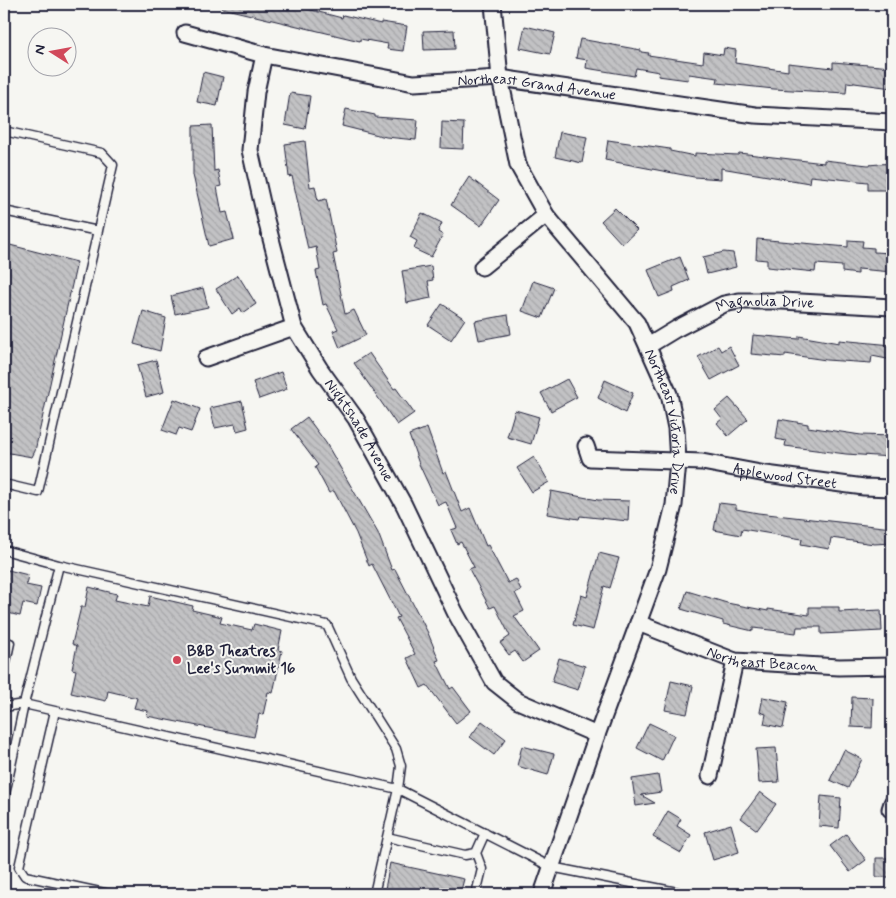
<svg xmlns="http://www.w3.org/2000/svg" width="896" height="898" font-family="Mynerve,sans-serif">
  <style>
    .building { fill: url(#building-back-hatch); stroke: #22223b }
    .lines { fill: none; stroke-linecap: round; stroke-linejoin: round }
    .lane-casing { stroke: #22223b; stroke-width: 11 }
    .street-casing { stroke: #22223b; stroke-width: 19 }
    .lane { stroke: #f6f6f2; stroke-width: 8 }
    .street { stroke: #f6f6f2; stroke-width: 15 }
    .poi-dot { fill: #d1495b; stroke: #f6f6f2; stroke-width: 2 }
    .labels { text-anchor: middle; stroke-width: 4; stroke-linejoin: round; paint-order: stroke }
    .street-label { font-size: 15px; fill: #22223b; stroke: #f6f6f2 }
    .poi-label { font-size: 15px; font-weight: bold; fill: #22223b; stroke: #f6f6f2; text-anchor: start }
  </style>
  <defs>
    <pattern id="building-back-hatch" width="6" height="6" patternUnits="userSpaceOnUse" patternTransform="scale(1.25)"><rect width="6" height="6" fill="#c2c2c4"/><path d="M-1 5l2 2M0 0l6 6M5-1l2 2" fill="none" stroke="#a6a6a9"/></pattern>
  </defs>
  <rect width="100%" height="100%" fill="#f6f6f2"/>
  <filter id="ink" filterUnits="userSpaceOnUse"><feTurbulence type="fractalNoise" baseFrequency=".02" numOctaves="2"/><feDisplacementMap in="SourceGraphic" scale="10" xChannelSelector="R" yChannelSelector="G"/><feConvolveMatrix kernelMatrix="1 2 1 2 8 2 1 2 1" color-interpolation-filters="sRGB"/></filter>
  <g filter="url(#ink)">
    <path class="building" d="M223 4H288L342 18 343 15 381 24V22L407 26 403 51 387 49 388 44 360 39V41L222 8Z
      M525 26 555 33 550 54 520 48Z
      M454 30 455 49 424 50 423 31Z
      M580 39 641 50V52L649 53 648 55 703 63 704 52 723 55 724 48 736 50 735 63 788 71V63L833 68V62L892 67V88L847 82 846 93 774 89 717 83 718 78 689 74 688 80 658 76 659 72 636 68 634 76 586 68 587 60 576 58Z
      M203 72 223 77 217 106 197 102Z
      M290 93 310 96 305 129 285 125Z
      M346 109 375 115V117L418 120 416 140 386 137 342 126Z
      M442 122 464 123 463 149 441 148Z
      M212 125 214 171 218 170 221 186 217 187 222 213 227 212 234 239 209 246 193 175V126Z
      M560 132 587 137 582 163 555 157Z
      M608 140 670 149V151L695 156V153L738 155 739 153 824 163V160L868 165 892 163V190H868V182L810 176 809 183 721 168V179L694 177 605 160Z
      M305 141 310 187 315 186 318 201 326 199 337 253 333 254 345 314 354 310 366 335 340 348 333 331 338 329 326 304 323 305 316 271 320 270 316 247 308 249 292 176 289 177 285 144Z
      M469 177 499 200 481 226 451 205Z
      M615 208 637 230 622 244 601 221Z
      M422 213 442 223 438 232 443 235 431 257 414 249 417 241 410 237Z
      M757 239 848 247V240L863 241 862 247 874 248V252L892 253V272L858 269V274L842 272V266L816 264 815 272 767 267V260L756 259Z
      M6 244 77 262 35 451 32 457 4 452V245Z
      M724 252 733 253 736 267 707 274 703 257Z
      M680 257 689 280 673 287 674 291 659 297 648 270Z
      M431 266 433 280 428 281 431 298 407 303 402 271Z
      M238 275 256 304 243 313 240 308 232 314 216 289Z
      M533 281 554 288 542 318 522 311Z
      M203 288 208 307 175 314 171 296Z
      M442 304 465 319 451 340 428 325Z
      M143 311 166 318 160 351 134 344Z
      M508 315 511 334 479 340 475 321Z
      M753 335 799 339V336L839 343V340L892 345V360L872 356 871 363 826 360 785 354V357L751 354Z
      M718 346 721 351 729 346 739 365 711 380 698 357Z
      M369 353 394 389 396 388 414 413 397 425 354 363Z
      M156 360 164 392 146 397 137 365Z
      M281 372 287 389 259 399 253 382Z
      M567 379 577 397 551 411 541 393Z
      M605 380 633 393 625 413 598 398Z
      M729 398 748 419 728 436 717 423 722 419 715 410Z
      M174 399 200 409 191 432 179 428 176 435 162 430Z
      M242 401 248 428 237 431 235 424 215 428 210 408Z
      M515 410 539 417 531 444 507 437Z
      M307 417 326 443 378 533 392 570 395 569 428 633 439 660 436 661 450 689 453 687 471 711 456 723 427 685 421 688 407 658 415 654 396 618 399 617 372 564 369 566 356 533 334 491 329 493 315 467 318 465 291 429Z
      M779 419 808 424V427L861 435 892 436 891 457 846 454 785 446 786 441 776 439Z
      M427 428 443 473 446 471 462 512 470 508 486 546 488 545 508 583 516 579 521 590 515 593 524 611 514 616 539 651 523 662 515 651 509 655 500 643 510 636 495 606 490 608 469 569 474 567 461 542 457 544 451 530 457 528 446 502 438 505 419 464 409 435Z
      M534 457 549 482 532 492 517 468Z
      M551 491 598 500 629 501 628 521 580 516 579 519 547 514Z
      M719 503 736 505V509L758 513 892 528V543L874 544 831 538 829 549 801 544 802 539 742 529 741 535 714 530Z
      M599 553 619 558 610 588 604 586 593 630 573 625 581 595 587 597Z
      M4 569 28 575 26 585 41 588 37 606 23 603 20 616 4 612Z
      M89 587 117 594 115 600 148 607 150 596 193 606 192 610 222 617 220 623 252 630 254 624 282 631 278 650 282 651 273 693 268 692 263 715 259 714 254 737 147 716 148 711 134 708 137 698 108 691 106 701 71 693 76 670 72 669 77 646 72 644 81 607H85Z
      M687 591 727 603 768 611V609L809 615V607H839V612L881 610 882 631 821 634V627H797L796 633 753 628V631L723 624V621L681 609Z
      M559 658 585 666 578 690 552 682Z
      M671 681 693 686 687 714 665 710Z
      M763 697 788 702 783 728 764 724 766 714 760 712Z
      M852 697 873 698 872 728 851 727Z
      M482 721 506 739 494 755 470 737Z
      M649 723 674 735 662 761 637 748Z
      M522 746 554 754 548 775 517 766Z
      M776 748 779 782 759 783 756 749Z
      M844 750 862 759 848 788 830 780Z
      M658 775 661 792 641 795 655 803 636 806 632 779Z
      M760 792 776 804 757 830 741 818Z
      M821 796 841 798 839 828 819 826Z
      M668 811 681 819 677 826 691 835 681 853 653 837Z
      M731 824 739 852 713 860 705 832Z
      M846 834 866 860 850 872 830 846Z
      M876 858H892V877H876Z
      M390 863 464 879 460 894H384Z"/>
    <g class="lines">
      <defs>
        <path id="lane" d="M4 131 102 153 113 165 38 492 4 484
          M4 211 98 231
          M4 550 59 565 327 625 351 678 396 749 401 766 398 789 374 894
          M4 641 10 643 4 671
          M4 707 24 704 398 789 551 867 687 894
          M55 711 19 867 25 876 109 894
          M4 799 24 704 59 565
          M387 837 465 855 476 853
          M476 894 482 869 476 853 485 833"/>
        <g id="street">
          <path id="s1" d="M493 4 500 78 518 165 546 215 637 323 669 394 676 428 678 462 674 505 658 569 597 735 542 894"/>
          <path id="s2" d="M185 33 264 55 414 83 500 78 755 115 892 122"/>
          <path id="s3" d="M264 55 256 92 250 150 265 216 294 327 320 369 356 419 404 505 455 612 494 682 518 701 597 735"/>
          <path d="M482 267 546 215"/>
          <path id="s4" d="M648 346 676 329 724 304 739 301H782L892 307"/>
          <path d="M206 358 294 327"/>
          <path id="s5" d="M586 446 590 458 702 462 766 474 864 487 892 488"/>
          <path id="s6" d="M638 623 735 661 839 667 892 666"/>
          <path d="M710 776 735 661"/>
          <path d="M890 809 892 803"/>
        </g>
      </defs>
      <use href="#lane" class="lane-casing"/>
      <use href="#street" class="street-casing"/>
      <use href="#lane" class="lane"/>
      <use href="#street" class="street"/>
    </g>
  </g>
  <circle class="poi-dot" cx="177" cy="660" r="5"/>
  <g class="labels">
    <g class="street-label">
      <text dy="5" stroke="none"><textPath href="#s2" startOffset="358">Northeast Grand Avenue</textPath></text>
      <text dy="5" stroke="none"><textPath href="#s4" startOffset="128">Magnolia Drive</textPath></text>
      <text dy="5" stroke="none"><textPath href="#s1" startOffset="466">Northeast Victoria Drive</textPath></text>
      <text dy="5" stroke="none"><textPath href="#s3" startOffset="401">Nightshade Avenue</textPath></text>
      <text dy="5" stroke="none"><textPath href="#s5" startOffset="209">Applewood Street</textPath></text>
      <text dy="5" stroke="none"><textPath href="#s6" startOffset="131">Northeast Beacon</textPath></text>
    </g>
    <g class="poi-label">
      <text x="187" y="656">B&amp;B Theatres<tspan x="187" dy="17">Lee's Summit 16</tspan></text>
    </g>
  </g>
  <rect width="896" height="898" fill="none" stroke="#f6f6f2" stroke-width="20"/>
  <rect x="10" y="10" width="876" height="878" fill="none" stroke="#22223b" stroke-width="2" filter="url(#ink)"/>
  <g transform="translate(52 52) rotate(281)"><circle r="24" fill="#f6f6f2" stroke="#a1a1a9"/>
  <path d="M0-4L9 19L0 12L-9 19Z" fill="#d1495b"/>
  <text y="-8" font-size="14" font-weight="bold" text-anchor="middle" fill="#22223b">N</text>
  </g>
</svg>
